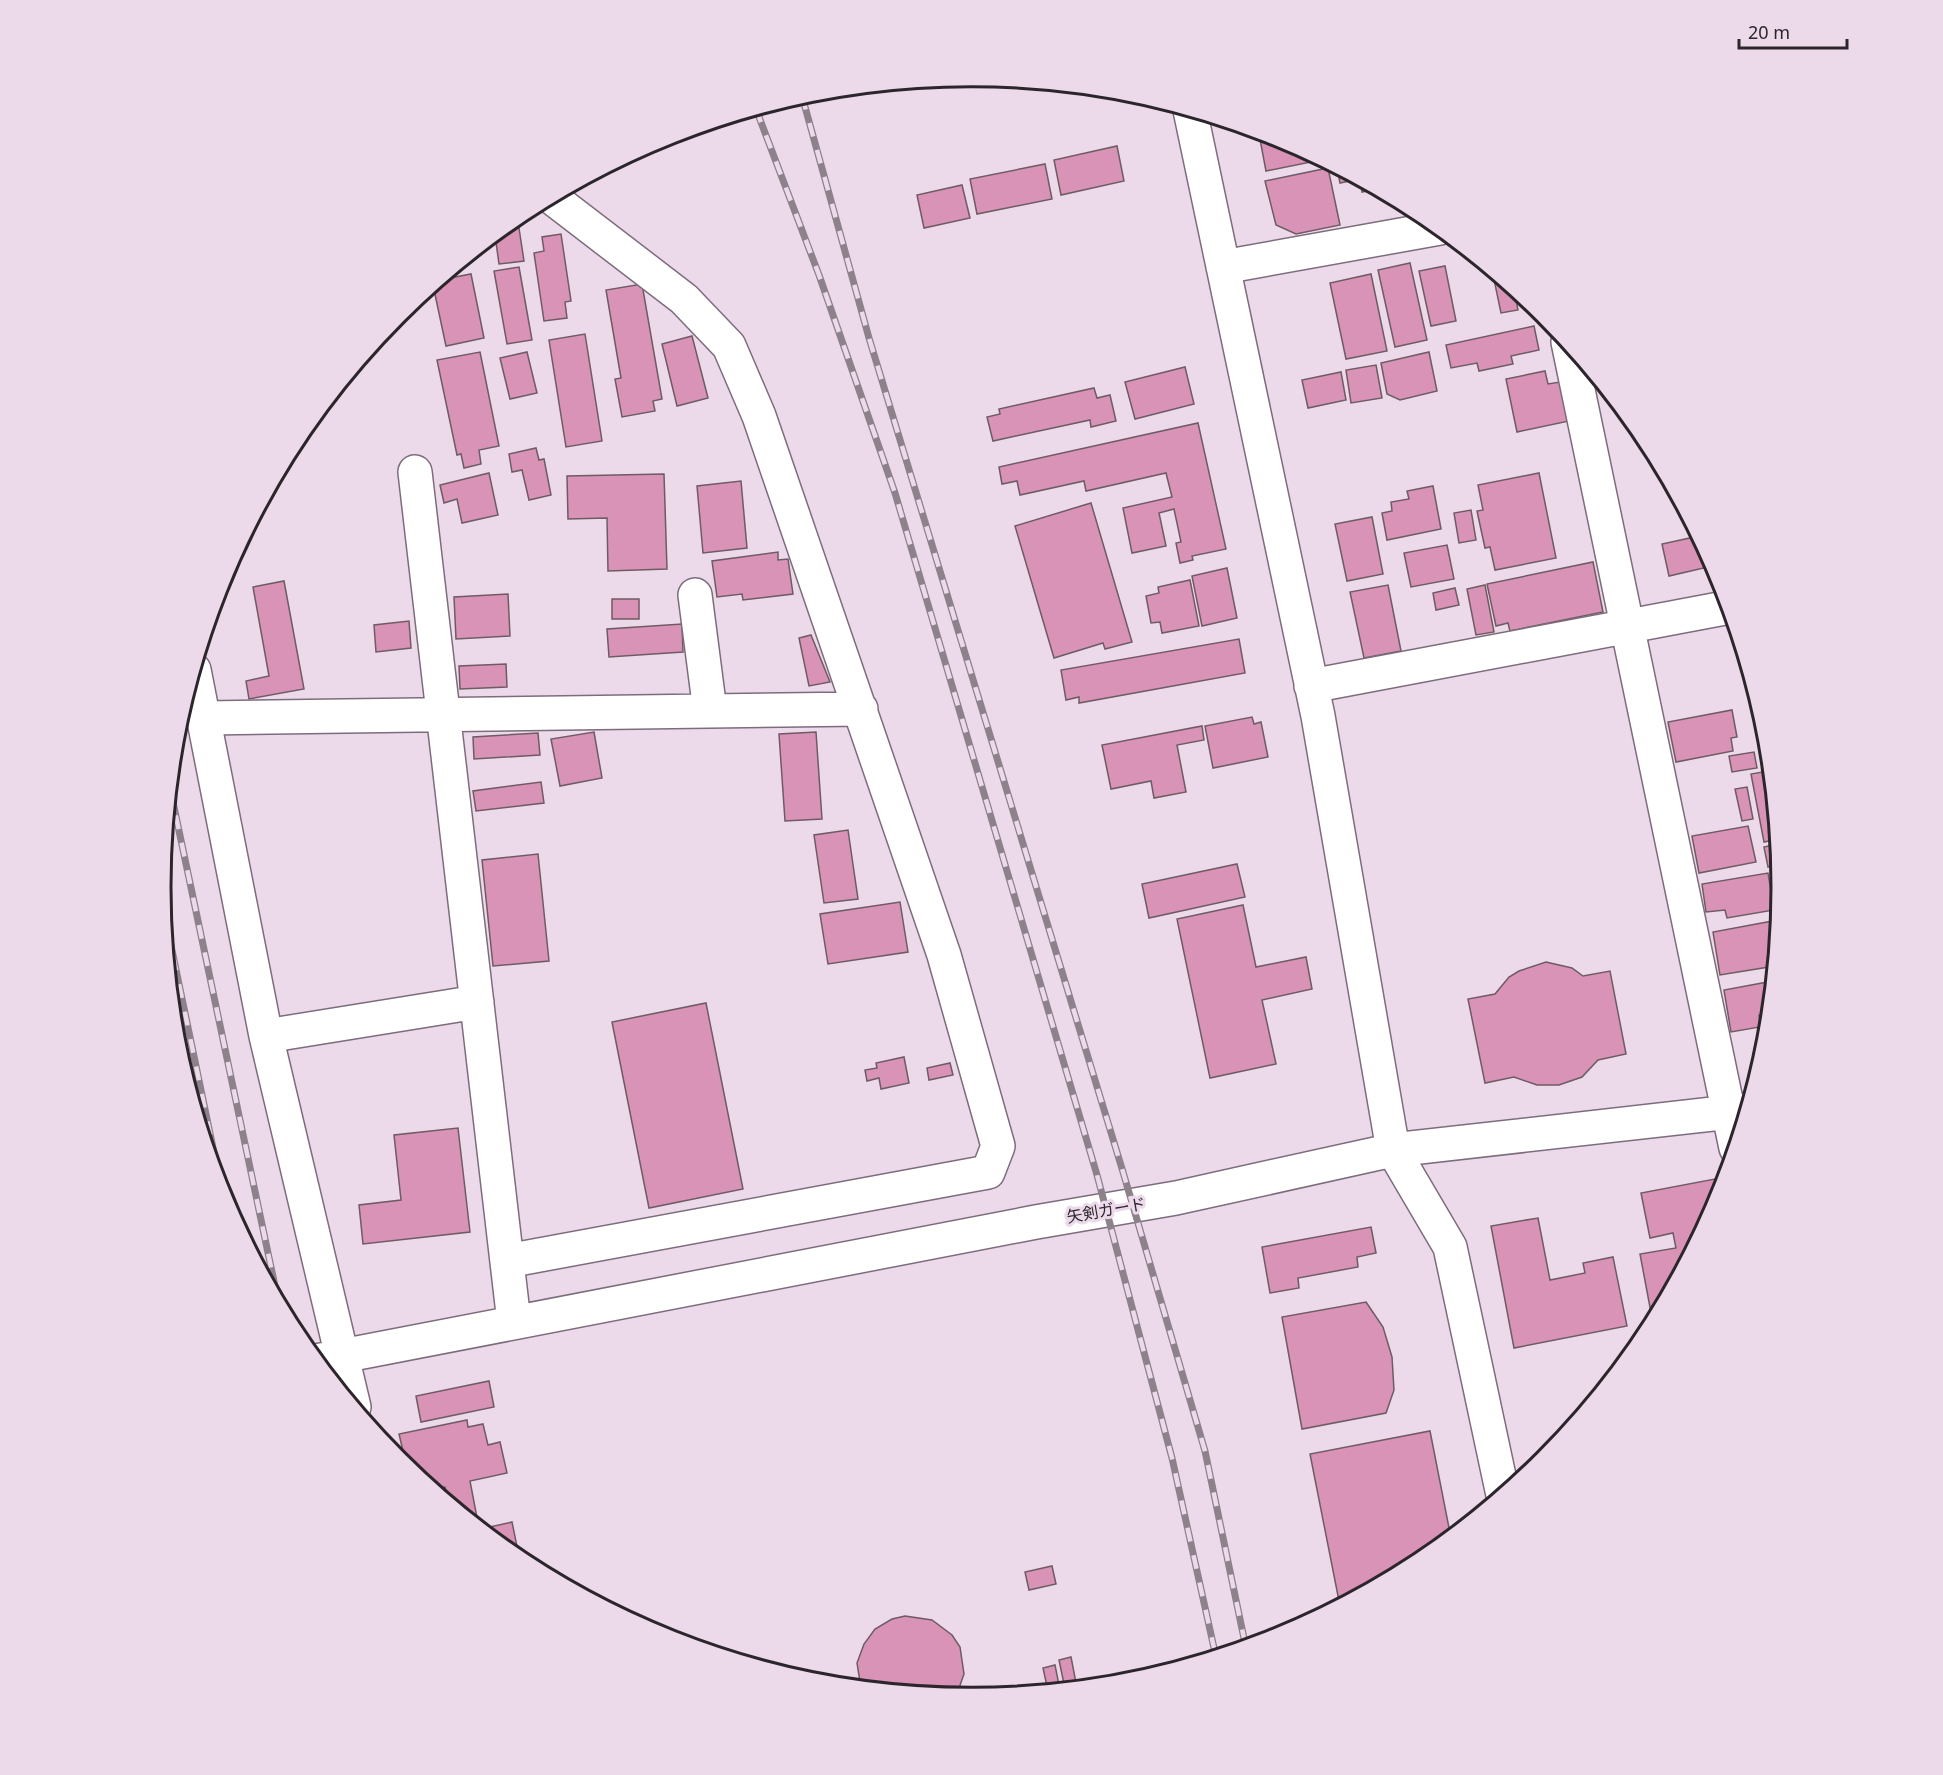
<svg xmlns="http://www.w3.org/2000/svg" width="1943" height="1775" font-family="'Noto Sans','Noto Sans JP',sans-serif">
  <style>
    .building { fill: #d893b6; stroke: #6f5b64; stroke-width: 1.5 }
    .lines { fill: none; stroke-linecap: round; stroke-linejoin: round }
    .minor-casing { stroke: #7d6d7c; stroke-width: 36 }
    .minor { stroke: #fff; stroke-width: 33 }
    .rail-casing { stroke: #8d818c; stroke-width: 7 }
    .rail { stroke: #ecdaeb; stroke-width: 4.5; stroke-dasharray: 14; stroke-linecap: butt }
    .labels { text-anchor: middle; stroke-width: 6; stroke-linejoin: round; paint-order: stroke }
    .street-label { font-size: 16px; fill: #2c262c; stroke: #ecdaeb }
    .rim { fill: none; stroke: #2c262c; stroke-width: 3 }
  </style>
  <rect width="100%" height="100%" fill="#ecdaeb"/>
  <path class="building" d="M1264 133 1282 138 1321 160 1266 171 1259 134Z
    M1117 146 1124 181 1061 195 1054 160Z
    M1045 164 1052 199 977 214 970 179Z
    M1328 168 1340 225 1296 234 1276 225 1265 181Z
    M1337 168 1359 179 1340 183Z
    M1360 180 1377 189 1362 192Z
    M962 185 970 218 924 228 917 195Z
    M521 213 522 221 508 224Z
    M519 228 524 261 499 264 495 235 499 231Z
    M561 234 571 301 565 302 567 318 544 321 534 253 544 251 542 237Z
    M1410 263 1427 340 1395 347 1378 270Z
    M1445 266 1456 321 1431 326 1419 271Z
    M519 267 532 340 507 344 494 271Z
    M1492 270 1525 298 1516 300 1518 310 1501 313Z
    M471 274 484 338 446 346 433 285 440 280Z
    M1371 274 1387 351 1346 359 1330 283Z
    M642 284 662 399 653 401 655 411 622 417 615 379 621 378 606 290Z
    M1534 326 1539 350 1511 356 1513 364 1479 371 1477 363 1451 368 1446 345Z
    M585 334 602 441 566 447 549 340Z
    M692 336 708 398 677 406 662 344Z
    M480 352 499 446 479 450 481 464 464 468 461 454 457 455 437 360Z
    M527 352 537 393 510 399 500 358Z
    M1429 352 1437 391 1400 400 1387 394 1381 363Z
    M1376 365 1382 398 1351 403 1346 370Z
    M1185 367 1194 404 1135 419 1125 382Z
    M1545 371 1548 384 1560 382 1569 421 1517 432 1506 379Z
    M1341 372 1346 400 1308 408 1302 380Z
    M1094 388 1097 398 1110 395 1116 421 1091 427 1090 420 993 441 987 417 1000 414 999 409Z
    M1198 423 1226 549 1192 556 1193 560 1180 563 1176 543 1181 542 1174 509 1159 513 1166 546 1132 553 1123 508 1172 497 1166 473 1086 491 1084 481 1020 495 1017 481 1002 484 999 467Z
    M536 448 539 460 544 459 551 495 529 500 522 470 512 472 509 454Z
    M489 473 498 515 462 523 457 499 444 503 440 485Z
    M1539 473 1556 558 1495 570 1490 547 1485 548 1477 511 1483 510 1478 485Z
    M664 474 667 569 608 571 607 518 568 519 567 476Z
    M741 481 747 548 703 553 697 486Z
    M1433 486 1441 529 1387 540 1382 513 1392 511 1391 502 1409 499 1407 491Z
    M1091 503 1132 642 1105 649 1103 643 1054 658 1015 526Z
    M1471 510 1476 540 1459 543 1454 513Z
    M1372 517 1383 574 1347 581 1335 524Z
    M1699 536 1708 567 1669 576 1662 544Z
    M1447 545 1454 579 1411 587 1404 553Z
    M778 552V560L788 559 793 594 743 600 742 594 717 597 712 561Z
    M1593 562 1603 612 1510 631 1508 623 1496 626 1487 584Z
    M1227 568 1237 618 1202 626 1192 576Z
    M1190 580 1199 626 1162 633 1160 622 1151 623 1146 596 1159 593 1158 587Z
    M284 581 304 689 249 699 246 681 269 676 253 587Z
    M1388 585 1401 651 1364 658 1350 592Z
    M1485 585 1494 632 1476 635 1467 589Z
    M1455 588 1459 605 1436 610 1433 593Z
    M508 594 510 636 456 639 454 597Z
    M612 599H639V619H612Z
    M409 621 411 648 376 652 374 625Z
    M682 624 683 652 609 657 607 629Z
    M811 635 830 682 809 686 799 638Z
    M1239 639 1245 673 1079 703V697L1066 700 1061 670Z
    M506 664 507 687 460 689 459 666Z
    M1749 669 1759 704 1751 706 1743 671Z
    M1732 710 1737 737 1731 738 1733 751 1676 762 1668 722Z
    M1252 717 1254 724 1261 722 1268 757 1213 768 1205 726Z
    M1202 726 1204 740 1177 745 1186 792 1154 798 1151 781 1111 789 1102 745Z
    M594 732 602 778 560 786 551 739Z
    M816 732 822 819 785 821 779 734Z
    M538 733 540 755 474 759 473 737Z
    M1754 752 1757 768 1732 772 1729 756Z
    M1769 753 1778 839 1764 842 1751 774 1763 772 1760 754Z
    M541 782 544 803 476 811 473 791Z
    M1747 787 1753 819 1742 821 1735 789Z
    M1748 826 1756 862 1699 873 1692 836Z
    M848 830 858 899 824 903 814 835Z
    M1778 844 1780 864 1768 867 1764 847Z
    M538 854 549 961 493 966 482 860Z
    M1237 864 1245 897 1149 918 1142 884Z
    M1781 870 1782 897 1775 898 1771 872Z
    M1768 873 1774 910 1727 918 1725 910 1706 912 1702 884Z
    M900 902 908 952 828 964 820 914Z
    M1243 905 1256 967 1306 957 1312 989 1262 1000 1276 1064 1210 1078 1177 919Z
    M1778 920 1775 966 1720 975 1713 932Z
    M1546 962 1572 968 1583 976 1610 971 1626 1054 1598 1060 1582 1077 1559 1085H1537L1514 1077 1485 1083 1468 999 1495 994 1509 977 1519 971Z
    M1773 981 1770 1013 1759 1015 1760 1027 1731 1032 1724 990Z
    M706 1003 743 1189 649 1208 612 1022Z
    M904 1057 909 1083 881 1089 879 1078 867 1081 865 1070 877 1068 876 1063Z
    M950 1063 953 1075 929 1080 927 1068Z
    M458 1128 470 1232 363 1244 359 1205 401 1200 394 1135Z
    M1720 1178 1723 1192 1721 1198 1657 1317 1652 1318 1640 1254 1676 1248 1673 1233 1650 1238 1641 1193Z
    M1538 1218 1550 1280 1585 1273 1583 1263 1613 1257 1627 1326 1514 1348 1491 1226Z
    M1371 1227 1376 1253 1357 1257 1358 1267 1298 1278 1299 1288 1270 1293 1262 1247Z
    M1366 1302 1383 1327 1392 1357 1394 1390 1386 1413 1302 1429 1282 1317Z
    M489 1381 494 1407 421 1422 416 1396Z
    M467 1420 468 1427 483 1424 488 1445 500 1442 507 1473 470 1481 479 1528 448 1502 445 1487 432 1489 407 1468 399 1434Z
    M1430 1431 1451 1538 1422 1562 1340 1606 1310 1454Z
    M512 1522 520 1561 481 1529Z
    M1052 1566 1056 1584 1029 1590 1025 1572Z
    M905 1616 932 1620 952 1635 960 1647 964 1674 956 1697 861 1688 857 1663 864 1644 875 1629 892 1619Z
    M1071 1657 1077 1688 1065 1689 1059 1660Z
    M1055 1665 1060 1690 1048 1691 1043 1668Z"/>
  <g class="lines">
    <defs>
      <path id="minor" d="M1190 110 1318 716 1393 1150 1450 1247 1503 1495
        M1223 267 1440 228
        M1568 342 1736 1148
        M415 472 514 1322
        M695 595 710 711
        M194 670 266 1036 354 1407
        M1311 686 1730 607
        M204 718 861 709
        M266 1036 477 1002
        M507 1261 988 1172 998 1146 944 955 759 416 729 346 684 299 551 197
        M316 1361 1036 1222 1176 1198 1393 1150 1748 1110"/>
    </defs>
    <use href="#minor" class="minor-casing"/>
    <use href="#minor" class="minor"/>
    <defs>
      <path id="rail" d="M802 96 869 338 1123 1172 1205 1451 1246 1648
        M756 109 819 275 895 493 1097 1175 1172 1458 1216 1657
        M170 788 279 1305
        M162 902 224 1201"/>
    </defs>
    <use href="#rail" class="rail-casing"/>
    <use href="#rail" class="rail"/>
  </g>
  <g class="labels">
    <g class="street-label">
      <text transform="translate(1106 1210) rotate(-10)" y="6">矢剣ガード</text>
    </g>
  </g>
  <path d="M0 0H1943V1775H0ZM171 887a800 800 0 1 1 1600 0a800 800 0 1 1-1600 0Z" fill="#ecdaeb" fill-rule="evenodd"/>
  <path class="rim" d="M171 887a800 800 0 1 1 1600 0a800 800 0 1 1-1600 0Z"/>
  <path d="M1739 39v9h108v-9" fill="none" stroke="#2c262c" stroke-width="3"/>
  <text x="1748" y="39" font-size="18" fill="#2c262c" stroke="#ecdaeb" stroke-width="4.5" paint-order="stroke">20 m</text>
</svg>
